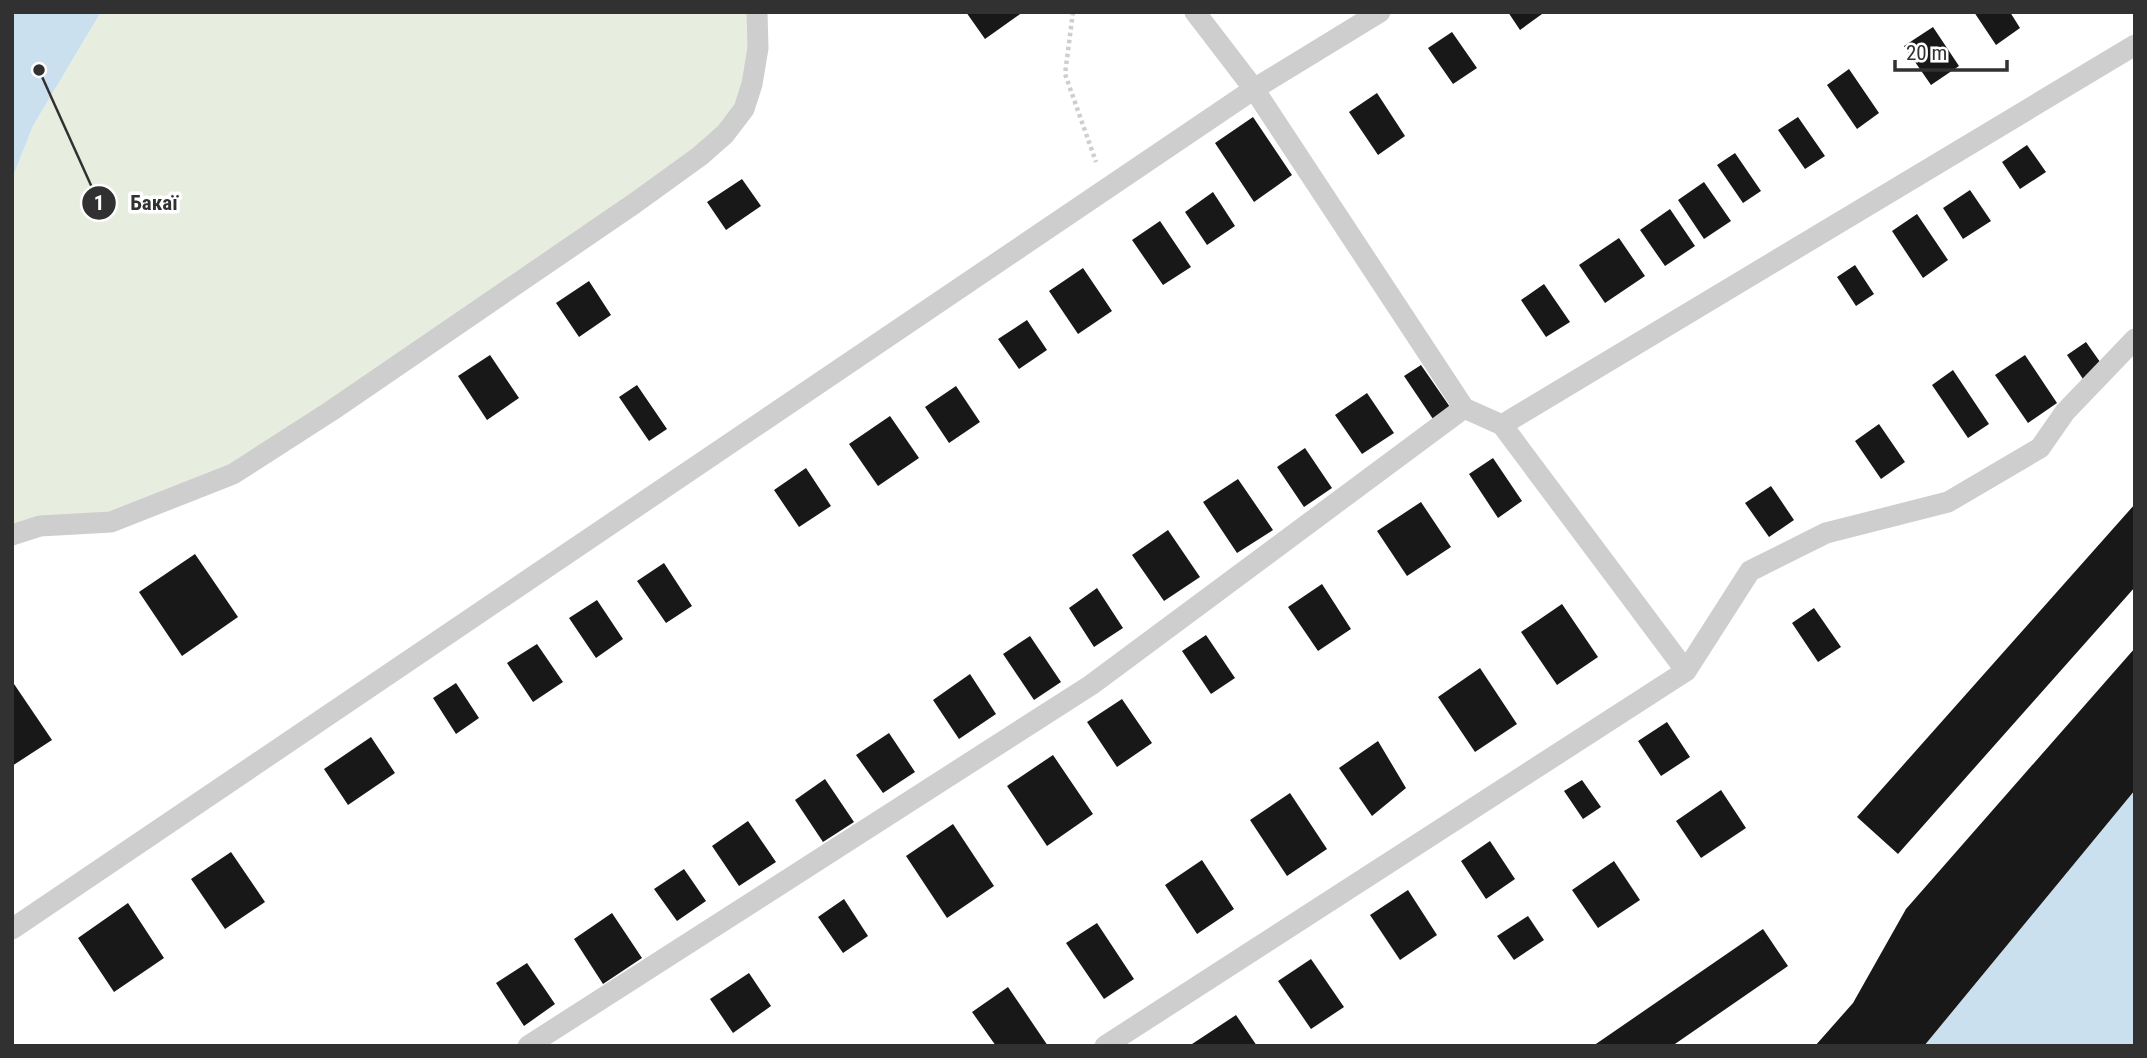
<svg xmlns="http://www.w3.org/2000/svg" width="2147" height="1058" font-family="'Roboto Condensed',sans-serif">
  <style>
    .green { fill: #e7eedf }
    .water { fill: #cbe0ef }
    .building { fill: #181818 }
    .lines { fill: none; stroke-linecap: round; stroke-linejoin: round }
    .path { stroke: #cecece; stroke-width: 4.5; stroke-dasharray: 3.5 3.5; stroke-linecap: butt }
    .lane { stroke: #cecece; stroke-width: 21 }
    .leader { fill: none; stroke: #313131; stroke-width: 2.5 }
    .callout-dot { fill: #313131; stroke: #fff; stroke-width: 2.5 }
    .mark-label { font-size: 21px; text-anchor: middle; font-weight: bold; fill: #fff }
    .callout-label { font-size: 21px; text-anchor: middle; font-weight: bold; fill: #313131; stroke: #fff; stroke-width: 7; stroke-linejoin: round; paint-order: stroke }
  </style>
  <rect width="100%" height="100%" fill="#fff"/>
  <path class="green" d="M101 12H757L758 48 725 134 331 411 169 501 12 535V179L33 126Z"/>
  <path class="water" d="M12 12H101L33 126 12 179Z
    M2135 790V1046H1924Z"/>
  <path class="building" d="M966 12H1023L985 39Z
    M1508 12H1541L1542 14 1520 30Z
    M1974 12H2010L2020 28 1996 45Z
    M1933 27 1959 66 1931 85 1904 46Z
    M1452 32 1477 68 1453 84 1428 48Z
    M1849 69 1879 113 1857 129 1827 85Z
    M1377 93 1405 136 1378 155 1349 112Z
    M1253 117 1292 175 1254 202 1215 143Z
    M1798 117 1825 156 1805 169 1778 130Z
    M2027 145 2046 172 2020 189 2002 162Z
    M1735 153 1761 191 1743 203 1717 165Z
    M742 179 761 206 726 230 707 202Z
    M1704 182 1731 221 1704 239 1678 200Z
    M1970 190 1991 221 1963 239 1943 208Z
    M1213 192 1235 226 1207 245 1185 212Z
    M1670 209 1695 246 1665 266 1640 230Z
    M1917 214 1948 260 1923 278 1892 231Z
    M1160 221 1191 267 1163 285 1132 240Z
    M1619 238 1645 276 1605 303 1579 265Z
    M1855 265 1874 294 1856 306 1837 277Z
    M1083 268 1112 311 1078 334 1049 291Z
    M589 281 611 315 579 337 556 303Z
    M1544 284 1570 322 1546 337 1521 300Z
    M1027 320 1047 350 1019 369 998 339Z
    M2086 342 2105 369 2085 382 2067 355Z
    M490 355 519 398 487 420 458 376Z
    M2025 355 2057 403 2028 423 1995 375Z
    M1421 365 1450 407 1433 419 1404 376Z
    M1953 370 1989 424 1968 438 1932 385Z
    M637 385 667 429 649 441 619 397Z
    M956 386 980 422 949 443 925 407Z
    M1367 393 1394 433 1362 454 1335 415Z
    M890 416 919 458 878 486 849 444Z
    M1879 424 1905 462 1881 479 1855 441Z
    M1305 448 1332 488 1304 507 1277 467Z
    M1493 458 1522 501 1498 518 1469 474Z
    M806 468 831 506 799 527 774 490Z
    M1238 479 1273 530 1237 553 1203 502Z
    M1771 486 1794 520 1769 537 1745 503Z
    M1421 502 1451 547 1407 576 1377 531Z
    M2135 504V587L1898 854 1857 817Z
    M1168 530 1200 577 1164 601 1132 555Z
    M195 554 238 617 182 656 139 592Z
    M664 563 692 606 666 623 637 581Z
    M1322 584 1351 629 1318 651 1288 607Z
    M1097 588 1123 628 1094 647 1069 608Z
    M597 600 623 639 596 658 569 618Z
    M1562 604 1598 657 1557 685 1521 632Z
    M1814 608 1841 647 1818 662 1792 623Z
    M1206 635 1235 678 1211 694 1182 651Z
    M1030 636 1061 682 1034 700 1003 654Z
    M537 644 563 682 533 702 507 663Z
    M2135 648V790L1924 1046H1815L1853 1003 1906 909Z
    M1480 668 1517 724 1475 752 1438 697Z
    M970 674 996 714 959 739 933 700Z
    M12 681 52 740 12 766Z
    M456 683 479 718 456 734 433 698Z
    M1122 699 1152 743 1117 767 1087 722Z
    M1667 722 1690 757 1661 776 1638 741Z
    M889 733 915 772 883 793 856 755Z
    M371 737 395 773 348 805 324 769Z
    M1378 741 1406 788 1372 816 1339 768Z
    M1053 755 1093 814 1047 846 1007 786Z
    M825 779 854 822 823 842 795 800Z
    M1582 780 1601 807 1583 819 1564 791Z
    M1721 790 1746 828 1701 858 1676 821Z
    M1290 793 1327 849 1287 876 1250 820Z
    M748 821 776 862 739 886 712 846Z
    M953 824 994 886 947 918 906 856Z
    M1490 841 1515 879 1486 899 1461 861Z
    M231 852 265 902 225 929 191 879Z
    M1202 860 1234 909 1197 934 1165 885Z
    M1614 861 1640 900 1598 928 1572 890Z
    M684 869 706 901 677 921 654 889Z
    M1408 890 1437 935 1400 960 1370 915Z
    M844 899 868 936 843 953 818 917Z
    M128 903 164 958 114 992 78 938Z
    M612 913 642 958 603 984 574 939Z
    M1528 916 1544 940 1514 960 1497 936Z
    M1097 923 1134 979 1104 999 1066 943Z
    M1763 929 1788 966 1672 1046H1593Z
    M1311 959 1344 1007 1311 1029 1278 981Z
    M527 963 555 1004 524 1026 496 983Z
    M749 973 771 1006 733 1033 710 999Z
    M1008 987 1048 1046H996L972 1012Z
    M1236 1015 1257 1046H1189Z"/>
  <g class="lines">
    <path class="path" d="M1073 12 1065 74 1096 162"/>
    <path class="lane" d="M1195 12 1254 89 1464 408 1502 425 1686 671
      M1502 425 2135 45
      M12 535 40 526 111 522 233 474 331 411 635 203 700 156 725 134 744 109 752 84 758 48 757 12
      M12 929 1254 89 1380 12
      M528 1046 1091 685 1464 408
      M1105 1046 1686 671 1750 571 1826 533 1948 502 2040 448 2065 412 2135 339"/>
  </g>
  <path class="leader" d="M39 70L99 203"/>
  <g class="callout-dot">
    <circle cx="39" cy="70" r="7"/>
    <circle cx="99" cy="203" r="18"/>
  </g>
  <g class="mark-label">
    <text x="99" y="210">1</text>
  </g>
  <g class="callout-label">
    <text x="154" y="210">Бакаї</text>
  </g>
  <rect width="2147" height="1058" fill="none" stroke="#313131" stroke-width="28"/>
  <path d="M1895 60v10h112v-10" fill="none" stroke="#313131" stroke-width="3.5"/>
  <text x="1906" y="60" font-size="21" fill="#313131" stroke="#ffffff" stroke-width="5" paint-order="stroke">20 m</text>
</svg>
